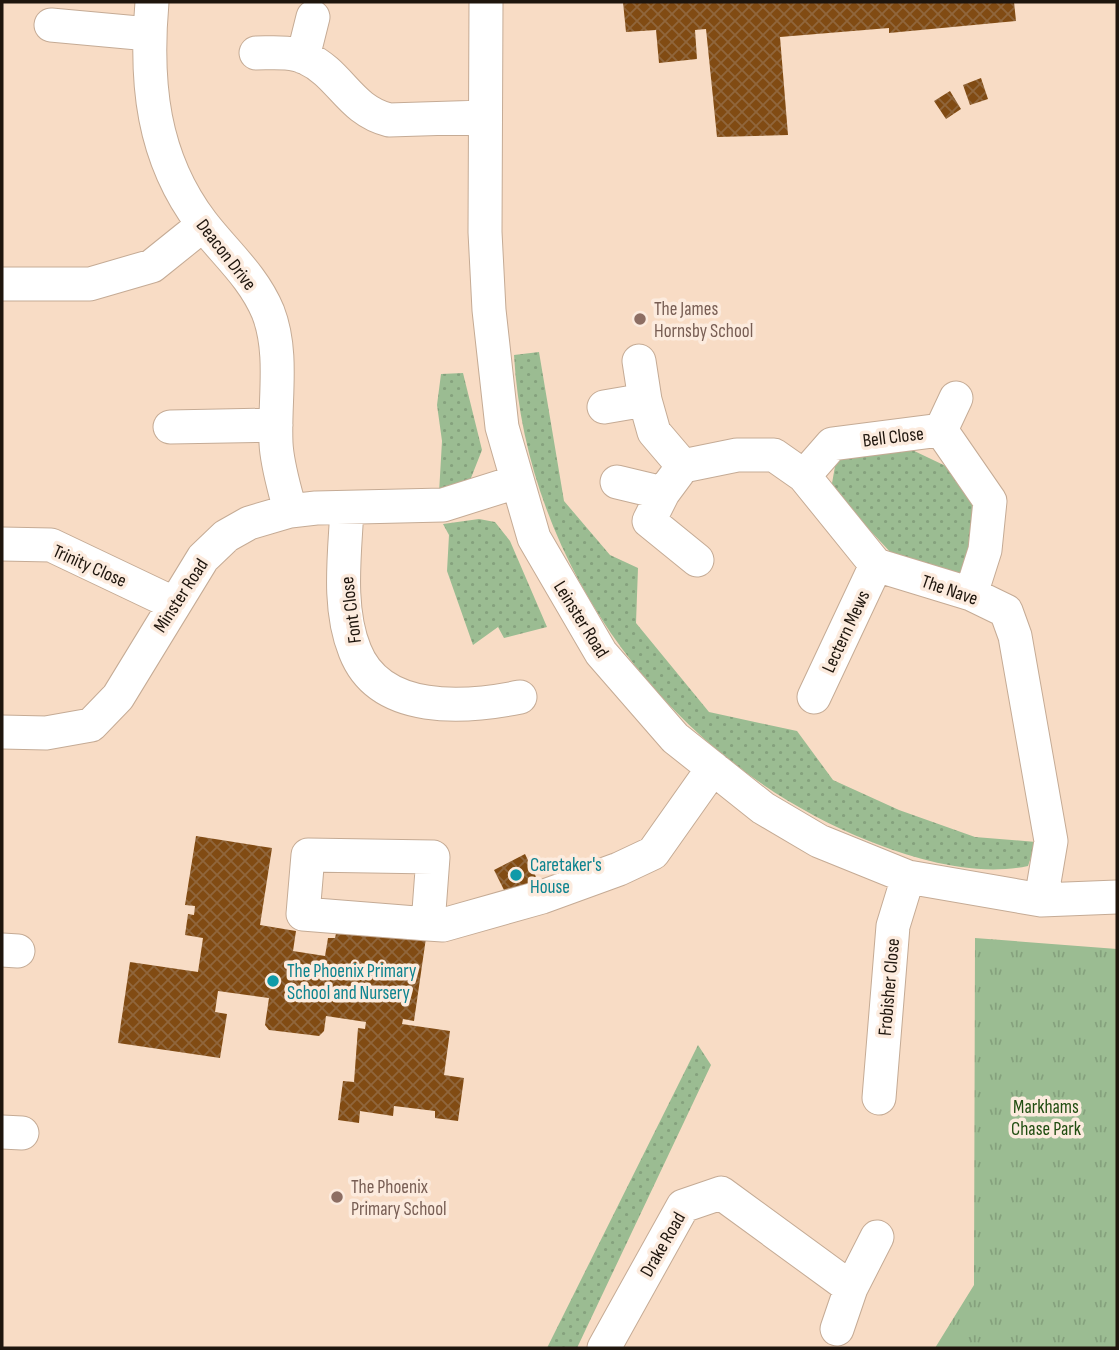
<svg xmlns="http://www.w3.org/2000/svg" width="1119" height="1350" font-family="'Sofia Sans Condensed',sans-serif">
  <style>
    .grass { fill: url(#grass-dots) }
    .park { fill: url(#park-tufts) }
    .building { fill: url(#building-cross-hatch) }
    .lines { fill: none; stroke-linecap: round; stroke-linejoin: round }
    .minor-casing { stroke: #c5ab95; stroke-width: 35 }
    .minor { stroke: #fff; stroke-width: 33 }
    .education-dot { fill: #8d6e63; stroke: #fcebde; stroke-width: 2.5 }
    .culture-dot { fill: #0f9aa8; stroke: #fcebde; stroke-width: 2.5 }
    .labels { text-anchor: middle; stroke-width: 7; stroke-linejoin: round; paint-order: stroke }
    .street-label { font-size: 19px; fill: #1e150d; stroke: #fcebde }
    .education-label { font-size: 19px; fill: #785e54; stroke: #fcebde; text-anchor: start }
    .culture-label { font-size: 19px; fill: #0d838f; stroke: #fcebde; text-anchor: start }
    .park-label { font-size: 19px; fill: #204d10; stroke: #fcebde }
  </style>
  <defs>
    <pattern id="grass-dots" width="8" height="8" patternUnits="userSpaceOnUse" patternTransform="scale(1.75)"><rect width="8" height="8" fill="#9bbc92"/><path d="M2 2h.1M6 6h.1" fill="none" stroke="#85a17d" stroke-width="1.8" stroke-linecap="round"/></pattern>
    <pattern id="park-tufts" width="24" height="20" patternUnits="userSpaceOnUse" patternTransform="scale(1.75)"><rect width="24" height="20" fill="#9bbc92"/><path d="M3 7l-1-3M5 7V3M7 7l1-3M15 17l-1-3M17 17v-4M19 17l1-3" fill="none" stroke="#85a17d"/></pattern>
    <pattern id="building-cross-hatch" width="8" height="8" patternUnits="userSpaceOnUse" patternTransform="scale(1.75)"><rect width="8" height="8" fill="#814b13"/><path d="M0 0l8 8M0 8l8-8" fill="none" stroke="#90663c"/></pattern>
  </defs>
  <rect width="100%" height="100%" fill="#f8dcc5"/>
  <path class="grass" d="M539 352 564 501 610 555 638 568 636 623 709 712 797 731 833 780 899 810 975 837 1036 842 1028 866C976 877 917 860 869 841 671 762 526 568 514 355Z
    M463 373 482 450 469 483 439 493 442 441 437 405 441 374Z
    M908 448 952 469 975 501 971 545 963 576 895 557 831 489 837 455Z
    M479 519 495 522 510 541 547 627 504 638 498 627 473 645 447 571 449 535 443 524Z
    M698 1045 711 1065 577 1348H547Z"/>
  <path class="park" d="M975 938 1117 949V1348H935L974 1285Z"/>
  <path class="building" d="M623 2H1014L1016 21 889 33V28L780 37 788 135 717 137 706 29 695 30 697 59 659 63 656 30 626 32Z
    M981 78 988 99 970 105 963 85Z
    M950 91 961 109 946 119 934 101Z
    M196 836 272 848 260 925 296 931 293 951 325 956 328 938H335L337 929 426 938 414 1021 403 1019 402 1024 450 1031 444 1075 464 1078 458 1121 435 1118V1111L394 1106 393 1116 360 1111 359 1123 338 1120 343 1081 354 1082 358 1028 365 1029 366 1022 326 1016 324 1031 319 1036 269 1030 265 1025 269 998 218 991 215 1012 227 1014 220 1058 118 1043 130 962 198 972 203 938 185 935 188 914 194 915 195 906 185 905Z
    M525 854 538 881 507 896 494 870Z"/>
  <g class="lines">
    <defs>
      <path id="minor" d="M152 2C145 82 152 157 202 223 225 253 253 276 268 312 284 353 274 401 276 443 277 466 285 489 290 511
        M486 2 485 232 489 310 502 427 534 538 601 653 675 738 763 808 819 841 908 877 1041 900 1117 897
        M51 25 149 34
        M256 53C273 53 291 51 306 58 341 74 349 110 389 120L485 117
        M303 57 313 17
        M2 284H90L152 266 203 225
        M639 361 645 400 654 432 683 466
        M604 407 645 400
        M170 427 276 425
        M941 430 956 398
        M804 476 832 444 941 430 990 501 985 550 971 594
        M617 482 663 493
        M347 508C345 553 337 607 355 651 380 715 466 708 520 697
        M2 544 51 545 173 603
        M697 560 649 521 663 493 683 466 737 455H774L804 476 876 565 971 594 1006 611 1015 636 1051 841 1041 900
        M814 697 876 565
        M2 732 46 733 91 725 118 697 203 558 226 536 249 523 290 511 316 508 443 505 516 482
        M428 924 433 857 308 855 303 914 428 924 443 925 542 897 619 869 653 853 713 768
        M2 950 18 951
        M879 1098 893 926 908 877
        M2 1132 22 1133
        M837 1329 851 1288 877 1237
        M604 1348 683 1206 721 1193 851 1288"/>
    </defs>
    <use href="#minor" class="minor-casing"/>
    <use href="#minor" class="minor"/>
  </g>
  <g class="education-dot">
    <circle cx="640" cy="319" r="7"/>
    <circle cx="337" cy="1197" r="7"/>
  </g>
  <g class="culture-dot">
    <circle cx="516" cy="875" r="7"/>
    <circle cx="273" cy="981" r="7"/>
  </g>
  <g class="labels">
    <g class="street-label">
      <text transform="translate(227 254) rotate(52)" y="7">Deacon Drive</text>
      <text transform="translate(893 436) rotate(-7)" y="7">Bell Close</text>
      <text transform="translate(90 565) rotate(24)" y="7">Trinity Close</text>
      <text transform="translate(950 589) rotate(19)" y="7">The Nave</text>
      <text transform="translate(180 595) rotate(-57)" y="7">Minster Road</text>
      <text transform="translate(350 610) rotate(-97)" y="7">Font Close</text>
      <text transform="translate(582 619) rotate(58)" y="7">Leinster Road</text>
      <text transform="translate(845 631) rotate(-65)" y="7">Lectern Mews</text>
      <text transform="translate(888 987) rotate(-85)" y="7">Frobisher Close</text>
      <text transform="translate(662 1244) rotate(-60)" y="7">Drake Road</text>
    </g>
    <g class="education-label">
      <text x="654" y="315">The James<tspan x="654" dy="22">Hornsby School</tspan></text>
      <text x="351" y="1193">The Phoenix<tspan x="351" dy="22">Primary School</tspan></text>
    </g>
    <g class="culture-label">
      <text x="530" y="871">Caretaker's<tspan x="530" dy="22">House</tspan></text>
      <text x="287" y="977">The Phoenix Primary<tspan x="287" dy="22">School and Nursery</tspan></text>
    </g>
    <g class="park-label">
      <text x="1046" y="1113">Markhams<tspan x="1046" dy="22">Chase Park</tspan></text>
    </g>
  </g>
  <rect width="1119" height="1350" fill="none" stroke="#1e150d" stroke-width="7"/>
</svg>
